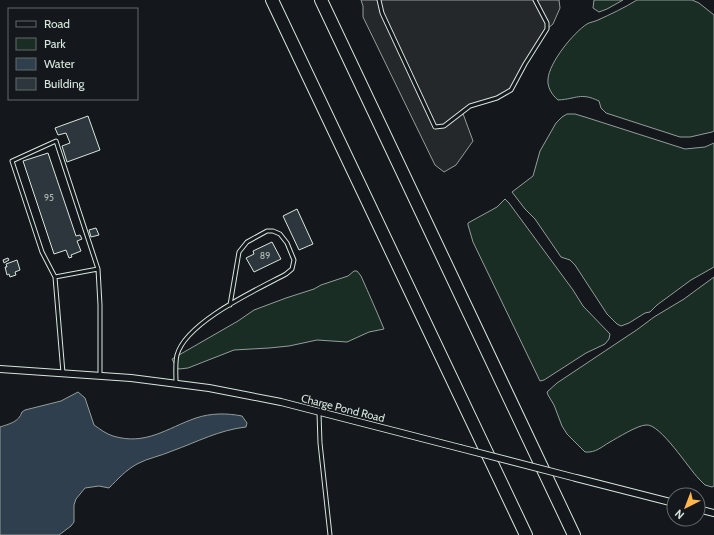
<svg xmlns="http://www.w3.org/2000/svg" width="714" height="535" font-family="Cabin,sans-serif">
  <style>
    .green { fill: #1a2d24; stroke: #939e99 }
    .parking { fill: #24282b; stroke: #939e99 }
    .water { fill: #2f3f4d; stroke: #939e99 }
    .building { fill: #2c363c; stroke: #d8e6dc }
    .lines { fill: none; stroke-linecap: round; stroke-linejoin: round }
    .lane-casing { stroke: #d8e6dc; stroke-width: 5 }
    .street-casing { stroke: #d8e6dc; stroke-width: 8 }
    .highway-casing { stroke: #d8e6dc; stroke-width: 14 }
    .lane { stroke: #14181c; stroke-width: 3 }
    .street { stroke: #14181c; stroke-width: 6 }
    .highway { stroke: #14181c; stroke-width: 12 }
    .street-bridge-casing { stroke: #d8e6dc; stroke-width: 8; stroke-linecap: butt }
    .street-bridge { stroke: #14181c; stroke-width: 6 }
    .labels { text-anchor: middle; stroke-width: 3; stroke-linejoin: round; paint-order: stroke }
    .number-label { font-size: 9px; fill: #adbab4 }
    .street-label { font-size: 11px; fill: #d8e6dc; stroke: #14181c }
  </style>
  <rect width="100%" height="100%" fill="#14181c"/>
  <path class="green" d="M594 0H623L607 9 599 12 593 8Z
    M637 0H692L699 3 714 15V131L712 132 690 137H680L606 113 601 108 599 101C580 92 577 99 558 100 552 95 547 87 548 79 549 63 573 33 587 24 590 22 594 22 598 20 611 14 624 8 637 0Z
    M567 114H575L585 117 685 149 705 147 714 143V267L691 280 657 305 650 312 645 313 629 323 621 326 617 324 607 314 575 265 570 260 561 257 535 219 525 209 512 192 533 176 540 151 556 123 562 117Z
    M505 199 509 203 573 290 583 306 610 334 609 339 605 344 586 353 544 380 540 381 473 242 468 225V223L497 207Z
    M354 271H357L361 276C369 294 377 312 384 329L369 332 347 342 317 340 289 346 269 348 234 350 188 368 179 369 176 367 172 359 238 321 254 310 286 298 314 289 321 285 348 276Z
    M714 277V486L712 487 705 485 699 479C689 469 660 423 646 425 638 425 617 438 610 442 601 447 596 453 585 452L567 434 562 426 554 405 548 395 547 392 557 383 638 329 654 317 684 299Z"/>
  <path class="parking" d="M361 0H559L560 8 553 24 547 29 511 90 503 95 470 106 462 111 473 141 456 165 444 172 435 165 363 17V6Z"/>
  <path class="water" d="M78 392 85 398 94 425C100 429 106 434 113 436 146 446 167 428 196 418 211 413 227 413 242 416L247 423 246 427C219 430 197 442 172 451 161 456 148 458 137 464 126 470 118 479 109 488L99 486 85 488 76 499 74 505V522L71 526 59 535H0V427C9 424 19 422 22 412L25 410 61 401Z"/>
  <path class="building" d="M88 116 100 150 67 162 62 146 70 143 66 133 58 135 55 128Z
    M48 153 76 236 80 235 82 239 77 241 81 251 71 255 72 257 69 258 66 250 54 254 23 161Z
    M297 209 313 244 299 250 283 216Z
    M96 228 99 235 91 237 89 230Z
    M272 242 281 259 254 272 246 258 254 254 253 251Z
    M8 258 9 260 4 263 3 260Z
    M17 260 20 270 15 272 16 275 10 277 9 274 7 275 5 267H7L6 264Z"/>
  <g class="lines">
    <defs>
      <path id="lane" d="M379 0 382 13 435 127 444 126 470 106 497 98 511 90 525 64 547 29V23L535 0
        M55 277 42 252 12 161 56 141 98 269
        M63 373 55 277 98 269 100 305V375
        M176 383C176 374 175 363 177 355 186 322 256 290 286 274L292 269 294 260 287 243 280 234 273 231H267L247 242 239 252 230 305
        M319 413 320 443 330 535"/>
      <path id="street" d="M0 369 131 378 209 388 281 402 460 448
        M576 478 674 503
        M698 509 714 513"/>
      <path id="highway" d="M272 0 526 535
        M321 0 574 535"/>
    </defs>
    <use href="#lane" class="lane-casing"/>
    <use href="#street" class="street-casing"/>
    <use href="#highway" class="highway-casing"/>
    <use href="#lane" class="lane"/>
    <use href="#street" class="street"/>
    <use href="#highway" class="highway"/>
    <defs>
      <path id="street-bridge" d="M460 448 576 478"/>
    </defs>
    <use href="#street-bridge" class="street-bridge-casing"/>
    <use href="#street-bridge" class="street-bridge"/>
  </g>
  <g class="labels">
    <g class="number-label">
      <text x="49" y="201">95</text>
      <text x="265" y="259">89</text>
    </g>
    <g class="street-label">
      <text transform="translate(343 408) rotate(14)" y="4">Charge Pond Road</text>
    </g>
  </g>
  <rect x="8" y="8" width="130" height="92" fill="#14181c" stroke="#626a69"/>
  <rect x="16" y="21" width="20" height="6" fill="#14181c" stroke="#626a69"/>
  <text x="44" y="28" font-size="12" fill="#d8e6dc">Road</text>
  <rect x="16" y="38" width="20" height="12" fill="#1a2d24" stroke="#626a69"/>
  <text x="44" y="48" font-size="12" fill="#d8e6dc">Park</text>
  <rect x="16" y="58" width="20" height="12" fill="#2f3f4d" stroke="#626a69"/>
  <text x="44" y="68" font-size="12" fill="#d8e6dc">Water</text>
  <rect x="16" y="78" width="20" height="12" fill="#2c363c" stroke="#626a69"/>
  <text x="44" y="88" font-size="12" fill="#d8e6dc">Building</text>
  <g transform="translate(686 507) rotate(222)"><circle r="19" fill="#14181c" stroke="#626a69"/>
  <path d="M0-3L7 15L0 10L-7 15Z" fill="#ffb74d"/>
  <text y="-6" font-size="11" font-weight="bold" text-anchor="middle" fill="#d8e6dc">N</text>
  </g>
</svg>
